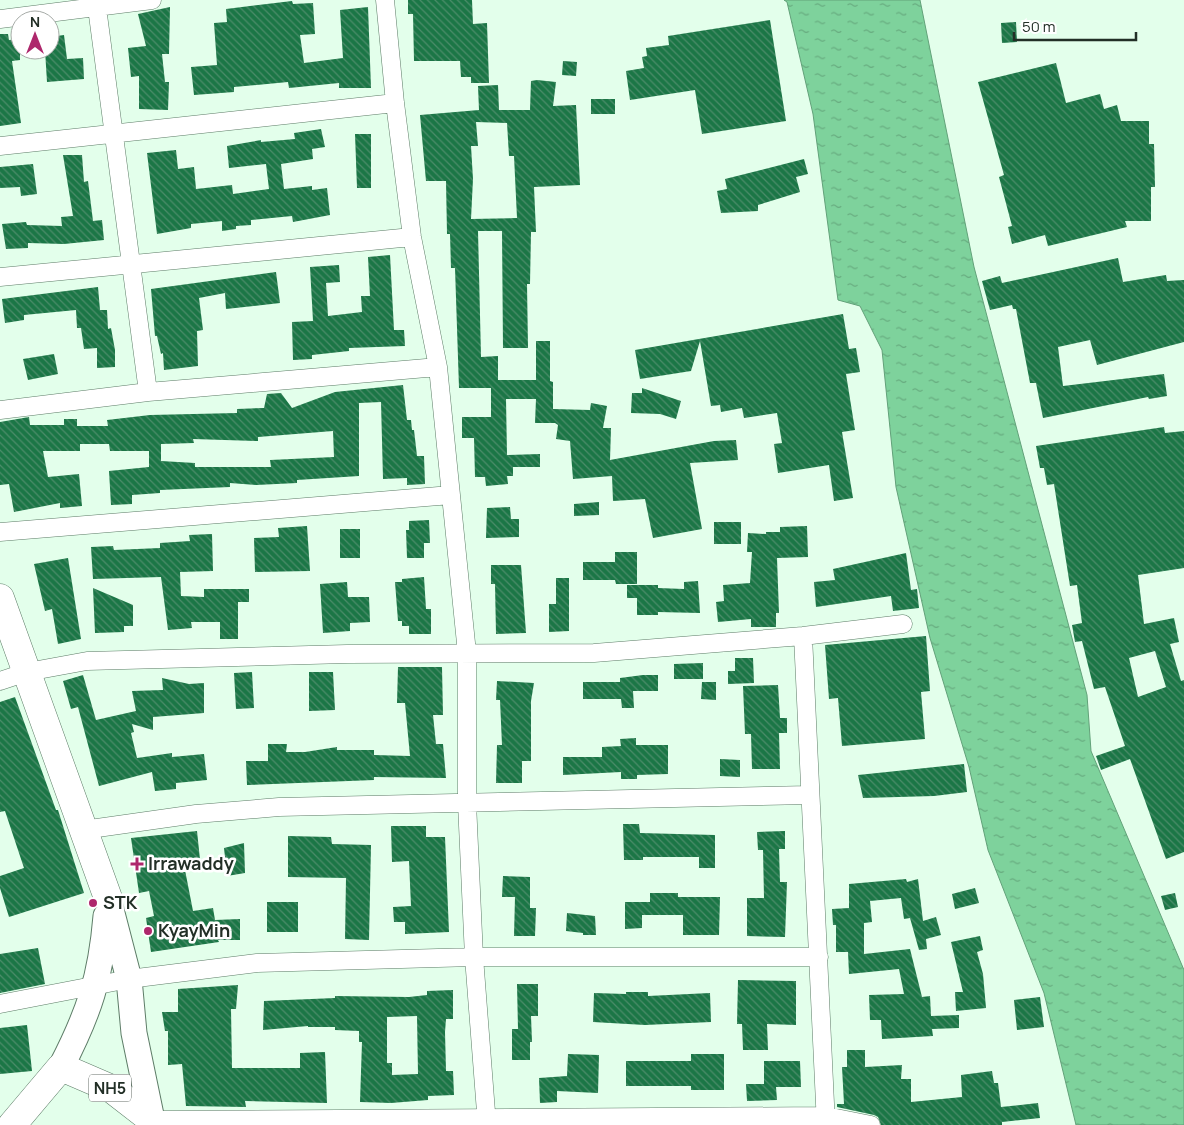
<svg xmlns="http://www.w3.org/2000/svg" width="1184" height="1125" font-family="Manrope,sans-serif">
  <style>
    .water { fill: url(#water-ripples); stroke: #62a179 }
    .building { fill: url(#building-back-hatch); fill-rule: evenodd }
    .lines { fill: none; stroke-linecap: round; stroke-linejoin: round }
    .minor-casing { stroke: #5d7c67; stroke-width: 19 }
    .secondary-casing { stroke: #5d7c67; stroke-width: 27 }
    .primary-casing { stroke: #5d7c67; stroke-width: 29 }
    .trunk-casing { stroke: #5d7c67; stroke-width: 29 }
    .minor { stroke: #fff; stroke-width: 18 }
    .secondary { stroke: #fff; stroke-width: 25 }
    .primary { stroke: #fff; stroke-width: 28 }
    .trunk { stroke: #fff; stroke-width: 28 }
    .poi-dot { fill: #ae276c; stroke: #fff; stroke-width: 2 }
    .labels { text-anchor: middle; stroke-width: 5; stroke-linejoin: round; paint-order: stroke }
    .shield { fill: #fff; stroke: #646d67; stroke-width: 1 }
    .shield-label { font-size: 16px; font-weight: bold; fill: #222f26 }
    .poi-label { font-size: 18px; font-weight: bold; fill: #222f26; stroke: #fff; text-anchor: start }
  </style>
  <defs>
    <pattern id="water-ripples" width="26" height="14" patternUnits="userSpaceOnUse" patternTransform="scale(1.25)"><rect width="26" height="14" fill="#7ed29c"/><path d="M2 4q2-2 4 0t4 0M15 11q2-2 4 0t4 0" fill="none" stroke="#67ab7f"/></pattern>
    <pattern id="building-back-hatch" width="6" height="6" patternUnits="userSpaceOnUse" patternTransform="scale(1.25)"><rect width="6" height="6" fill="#1b7646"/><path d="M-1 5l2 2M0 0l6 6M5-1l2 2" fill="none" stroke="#4c8c6a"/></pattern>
  </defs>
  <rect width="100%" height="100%" fill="#e3ffeb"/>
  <path class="water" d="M784 0H920L974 267 1087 695 1091 751 1184 970V1125H1076L1044 993 988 850 969 767 930 638 896 487 882 350 860 306 838 300 813 114 787 2Z"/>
  <path class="building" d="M408 0H472L473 24 487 23 489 83H471V77H461L460 61H414L413 14H408Z
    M292 1 293 4 313 3 315 34 300 35 304 63 343 58 340 10 368 7 371 88H339V83L289 88 288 82 234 87V92L194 95 191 67 217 65 214 23 227 22 226 9Z
    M170 7 169 54H162L165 82H169L168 110 139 109V76L131 77 128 48 146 46 138 14Z
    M770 20 786 121 702 134 695 90 630 100 626 71 644 68 642 57 647 56 646 48 669 45 668 36Z
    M1016 22 1017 42 1002 43 1001 23Z
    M0 34H8L9 40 20 39V60L12 61 21 123 0 126Z
    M64 35 67 59 83 58 84 79 47 82 45 50H50V37Z
    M563 61 577 62 576 76 562 75Z
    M1056 63 1066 103 1100 94 1104 109 1117 105 1121 121H1149V144H1154L1155 187H1151V221H1125L1127 227 1048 246 1045 235 1012 244 1008 227 1012 226 999 177 1004 175 978 82Z
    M537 80 556 82 553 106 576 105 580 185 534 187 536 232H531L530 284H527L528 348H503L502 231H478L481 357 498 356V380H536V341H550V381L553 382V409L590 410 591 403 607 406 603 428H611L610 460 714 441 736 440 738 460 690 463 702 529 653 538 645 499 613 501 612 476 573 479 570 441 556 439 558 425 555 423H535L536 399H506L507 455 540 454V467H513V476H507L508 484 486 486 485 477H475L474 438H462V417H491V388H459L455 268H451L450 234H447L446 181H426L420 115 479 110 478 86 498 85 499 110H530L531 81ZM476 122 507 123 509 156H514L517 218 471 219 473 179 471 146H478Z
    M591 99H615V114H591Z
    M321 129 325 147 312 149 313 159 281 164 284 189 312 186V190L327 188 330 215 293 222 292 216 251 220V225L236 226V229L222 231V221L191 224V228L157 234 147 153 176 150 178 169 194 167 196 189 232 185 233 194 269 189 266 164 229 168 227 146 261 140V142L295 139 294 133Z
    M355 134H371V188H357Z
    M63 155H82L84 182 88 181 93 221 102 220 104 240 64 244 28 243V248L6 249 2 224 26 222 27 225 62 226 61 217 73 216Z
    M804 159 808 174 796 177 800 192 758 205V211L721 213 717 191 727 189 725 179Z
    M33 164 37 194 21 196 20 187 0 188V167Z
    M390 255 394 330H404L405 346 349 348V351L312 355V359L293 360 292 322 313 321 310 267 339 265 340 282 326 283 328 316 362 312 361 296H370L368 257Z
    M1118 258 1123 282 1166 275 1167 281 1184 280V342L1097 365 1090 340 1058 347 1063 386 1164 374 1167 396 1149 399 1148 397 1043 418 1036 383H1030L1016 309H1013L1012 305 990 310 982 281 1000 276 1002 283Z
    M276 272 280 303 226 309 225 293 199 298 203 330 197 331 198 366 164 370 163 353 161 354 157 336H155L151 289Z
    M98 287 100 310H107L108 329 111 328 115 350V367L97 368V348L84 349 81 328H77L76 310 24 315V320L5 323 2 299Z
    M843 314 849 349 856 348 860 372 846 374 855 430 842 432 853 498 834 501 829 465 778 473 774 444 782 443 777 413 744 418 742 408 721 412 720 405 711 406 700 341 691 371 640 379 635 350Z
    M54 354 58 374 28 380 23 359Z
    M403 385 407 420H411L412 430H414L417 456H424L425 484 407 485V478L383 479 381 402 359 403V476L297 480V483L256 485 230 483V487L160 490V493L132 495V504L111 505 109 471 149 467V451H110L109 444H80V451H43L48 477 79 474 82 506 60 508V503L14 512 9 484 0 485V422L29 417 30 425H64V419H77V426H108L107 420 150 415 237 413V409L264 408 267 394 281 393 292 408 335 392ZM333 431 334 457 270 460 271 467H195V463L161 461V444L194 443 193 439 258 441V437Z
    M642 388 681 401 676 419 660 414 631 413 632 393H642Z
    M1164 427 1165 433 1184 431V568L1138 575 1144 624 1174 618 1179 642 1170 644 1181 681 1184 680V852L1166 859 1130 759 1101 770 1096 756 1125 746 1105 687 1094 689 1082 641 1075 642 1072 625 1082 623 1077 585 1070 586 1054 484 1047 485 1044 468H1040L1036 446ZM1155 651 1166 687 1138 697 1129 658Z
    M599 502V515L574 516V504Z
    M510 507 511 519H519V537L486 538 487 508Z
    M429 520 430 543H424V558H407L406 530H409V521Z
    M714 522H741V544H714Z
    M307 526 310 571 255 572 254 538 279 537 278 528Z
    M807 526 808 557 777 558 779 613H776V627H751V619L718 622 716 602 724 601 723 585 750 583 752 552H747L748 533 766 534V532H780V527Z
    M340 529H360V558H340Z
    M212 534 213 571 180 572 181 596 204 597V589H249V602H238V639H220V622H191L192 628 168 630 161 577 93 579 91 547 113 546 114 550 160 548V543L190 541 189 535Z
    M615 552H637V584H616L615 580H583V562H615Z
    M906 553 911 590 917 589 919 608 893 611 891 596 816 607 814 582 835 580 833 569Z
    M68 558 81 639 58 644 52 609 45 611 34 564Z
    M491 565H521L526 633 496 634 495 584H491Z
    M424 577 426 609H431V634H409V626H402V621H398L395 582H402V579Z
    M556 578H569V631L549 632V604H556Z
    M698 581 700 613 658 612V615H637V598H627V585H658V588L684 589V582Z
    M347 582 348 597H369L370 622 350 623V631L323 633 320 584Z
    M93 588 133 605V626H124V632L95 633Z
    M926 636 930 691 921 692 925 739 842 746 838 698 829 699 825 645Z
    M735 658H753L754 683 728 684V671H735Z
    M703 663V679H674V664Z
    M398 667H442L443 715H433L436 744H443L446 778 374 777V780L247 785 246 761H268V744H287L286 752H305L337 747V750H374V755L410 756 405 703H397Z
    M252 672 254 708 236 709 234 673Z
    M309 672H333L335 710 309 711Z
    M83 675 96 720 136 711 132 691 163 690 162 678 189 684 204 683V713L153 717V730L132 724 134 732 131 733 137 758 172 753V757L204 754 207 780 176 783V789L155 791 152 772 99 786 78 707 71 709 63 681Z
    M643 675H658V691H633L634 708H622L621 699H583V682H620V678Z
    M497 681 534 683 531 701V761H522V783H496L497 745H502L500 700H496Z
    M702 682H716V700L701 699Z
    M778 685 780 718H787V733H779L780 769H752L751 734H745L743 686Z
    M15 697 56 810H58L84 893 9 917 0 888V876L24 868 5 811 0 812V702Z
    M636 738V745H668V774L637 775V779H621V772L563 775V757H602V747L621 746 620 739Z
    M720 759 740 760V777L720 776Z
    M964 764 967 792 934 796 863 798 858 775Z
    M623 824H639L640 833 715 835V868H699V857H643V860H624Z
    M391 826H426V837H445L449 932 405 934V922H394L393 907 411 906 409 861 392 862Z
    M197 831 201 869 185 870 193 911 213 908 215 920 240 919V940H218L219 942 151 952 146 918 154 916 149 891 139 893 131 838Z
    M785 831V849H779L780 882H787L785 937 747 936V898H764L763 850H758L757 832Z
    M288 836 331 837 332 844 371 845 369 940 345 939 346 878 288 877Z
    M244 843 245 873 227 876 224 848Z
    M503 876 530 877V908H536L535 936H514L515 897H502Z
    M906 879 907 882 918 879 923 921 936 917 941 935 926 939 927 949 919 950 910 918 904 919 901 898 870 901 872 922 864 923V954L910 949 922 997 930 996 931 1016 959 1015V1028L932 1029 933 1036 882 1039 881 1020H870L869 995 904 994 899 969 849 974 848 952H836V925H833L832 909 849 908V884Z
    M975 888 979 903 955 909 952 894Z
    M650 893H678V897H720L719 935H683V915H642V928L625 929V902H650Z
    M1175 893 1178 907 1165 910 1161 896Z
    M267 902H298V932H267Z
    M567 913 595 916 596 935H583V933L566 931Z
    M980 936 983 950 977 952 983 974 986 1008 956 1011 955 992H963L951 942Z
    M38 948 45 984 0 993V954Z
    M738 980 796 981V1025L767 1024 768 1050H743L742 1024H737Z
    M517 984H538V1016H531L532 1042H530V1060H512V1029H518Z
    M238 985 236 1009H231L232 1068H300V1053L325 1052 327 1103 245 1101 246 1107 186 1106 182 1064 168 1065V1031H165L162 1012H178V989Z
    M453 990V1019H446L445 1032 446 1071H453L454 1095 428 1096V1100L391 1103 360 1102 362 1042H359V1031L335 1030V1027H308V1026L263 1030 264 1001 335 998V996L409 997 427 995V991ZM417 1016 418 1074 392 1075V1063H387V1017Z
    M626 992H648V996L710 993 711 1022 645 1025 593 1022 594 993 626 994Z
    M1040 997 1044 1027 1017 1030 1014 1000Z
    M27 1025 32 1071 0 1074V1028Z
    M847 1050H865V1067L902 1065 901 1079H911V1102L962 1097 961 1075 992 1071 994 1083H998L1001 1107 1038 1103 1040 1118 1002 1122V1125H881L878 1117 874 1115 837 1107V1104H844L842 1067H847Z
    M568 1054 599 1055 598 1093 557 1091V1102L540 1103 539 1078 567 1076Z
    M691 1054H724V1090H691V1086H626V1061H691Z
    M764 1061H800L801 1087H776L777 1100 747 1101 746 1084H764Z"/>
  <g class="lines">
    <defs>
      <path id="minor" d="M96 0 148 392
        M385 0 395 103 412 237 438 367 467 653V803L474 957 487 1125
        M0 19 152 0
        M0 146 395 103
        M0 277 412 237
        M0 410 148 392 438 367
        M0 532 451 495
        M803 636 826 1125
        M0 681 27 672 87 661 347 654 594 653 803 636 903 624
        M83 830 196 814 279 807 809 795
        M0 1004 129 979 257 963 474 957H819
        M152 1120 826 1116 871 1125"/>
      <path id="secondary" d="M108 898 129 979 134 1033 152 1120
        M61 1067C89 1013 101 977 106 916"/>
      <path id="primary" d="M0 598 108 898"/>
      <path id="trunk" d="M12 1125 61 1067 112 1089 152 1120 153 1125"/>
    </defs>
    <use href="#minor" class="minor-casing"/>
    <use href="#secondary" class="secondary-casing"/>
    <use href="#primary" class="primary-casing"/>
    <use href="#trunk" class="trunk-casing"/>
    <use href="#minor" class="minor"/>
    <use href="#secondary" class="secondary"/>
    <use href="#primary" class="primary"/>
    <use href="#trunk" class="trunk"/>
  </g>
  <g class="poi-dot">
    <path d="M134.5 856.5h5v5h5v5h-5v5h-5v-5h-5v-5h5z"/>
    <circle cx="93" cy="903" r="5"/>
    <circle cx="148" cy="931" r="5"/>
  </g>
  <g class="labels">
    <rect class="shield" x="89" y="1074.5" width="42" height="27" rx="4"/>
    <g class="shield-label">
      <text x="110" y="1094">NH5</text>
    </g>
    <g class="poi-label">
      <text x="148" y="870">Irrawaddy</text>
      <text x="103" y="909">STK</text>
      <text x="158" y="937">KyayMin</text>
    </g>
  </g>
  <g transform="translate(35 35)"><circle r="24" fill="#ffffff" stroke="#a7aca8"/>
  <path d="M0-4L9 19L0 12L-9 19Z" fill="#ae276c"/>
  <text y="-8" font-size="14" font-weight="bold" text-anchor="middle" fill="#222f26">N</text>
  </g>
  <path d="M1014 32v8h122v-8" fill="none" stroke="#222f26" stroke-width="2.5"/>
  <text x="1022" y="32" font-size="15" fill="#222f26" stroke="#ffffff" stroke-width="4" paint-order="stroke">50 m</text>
</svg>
